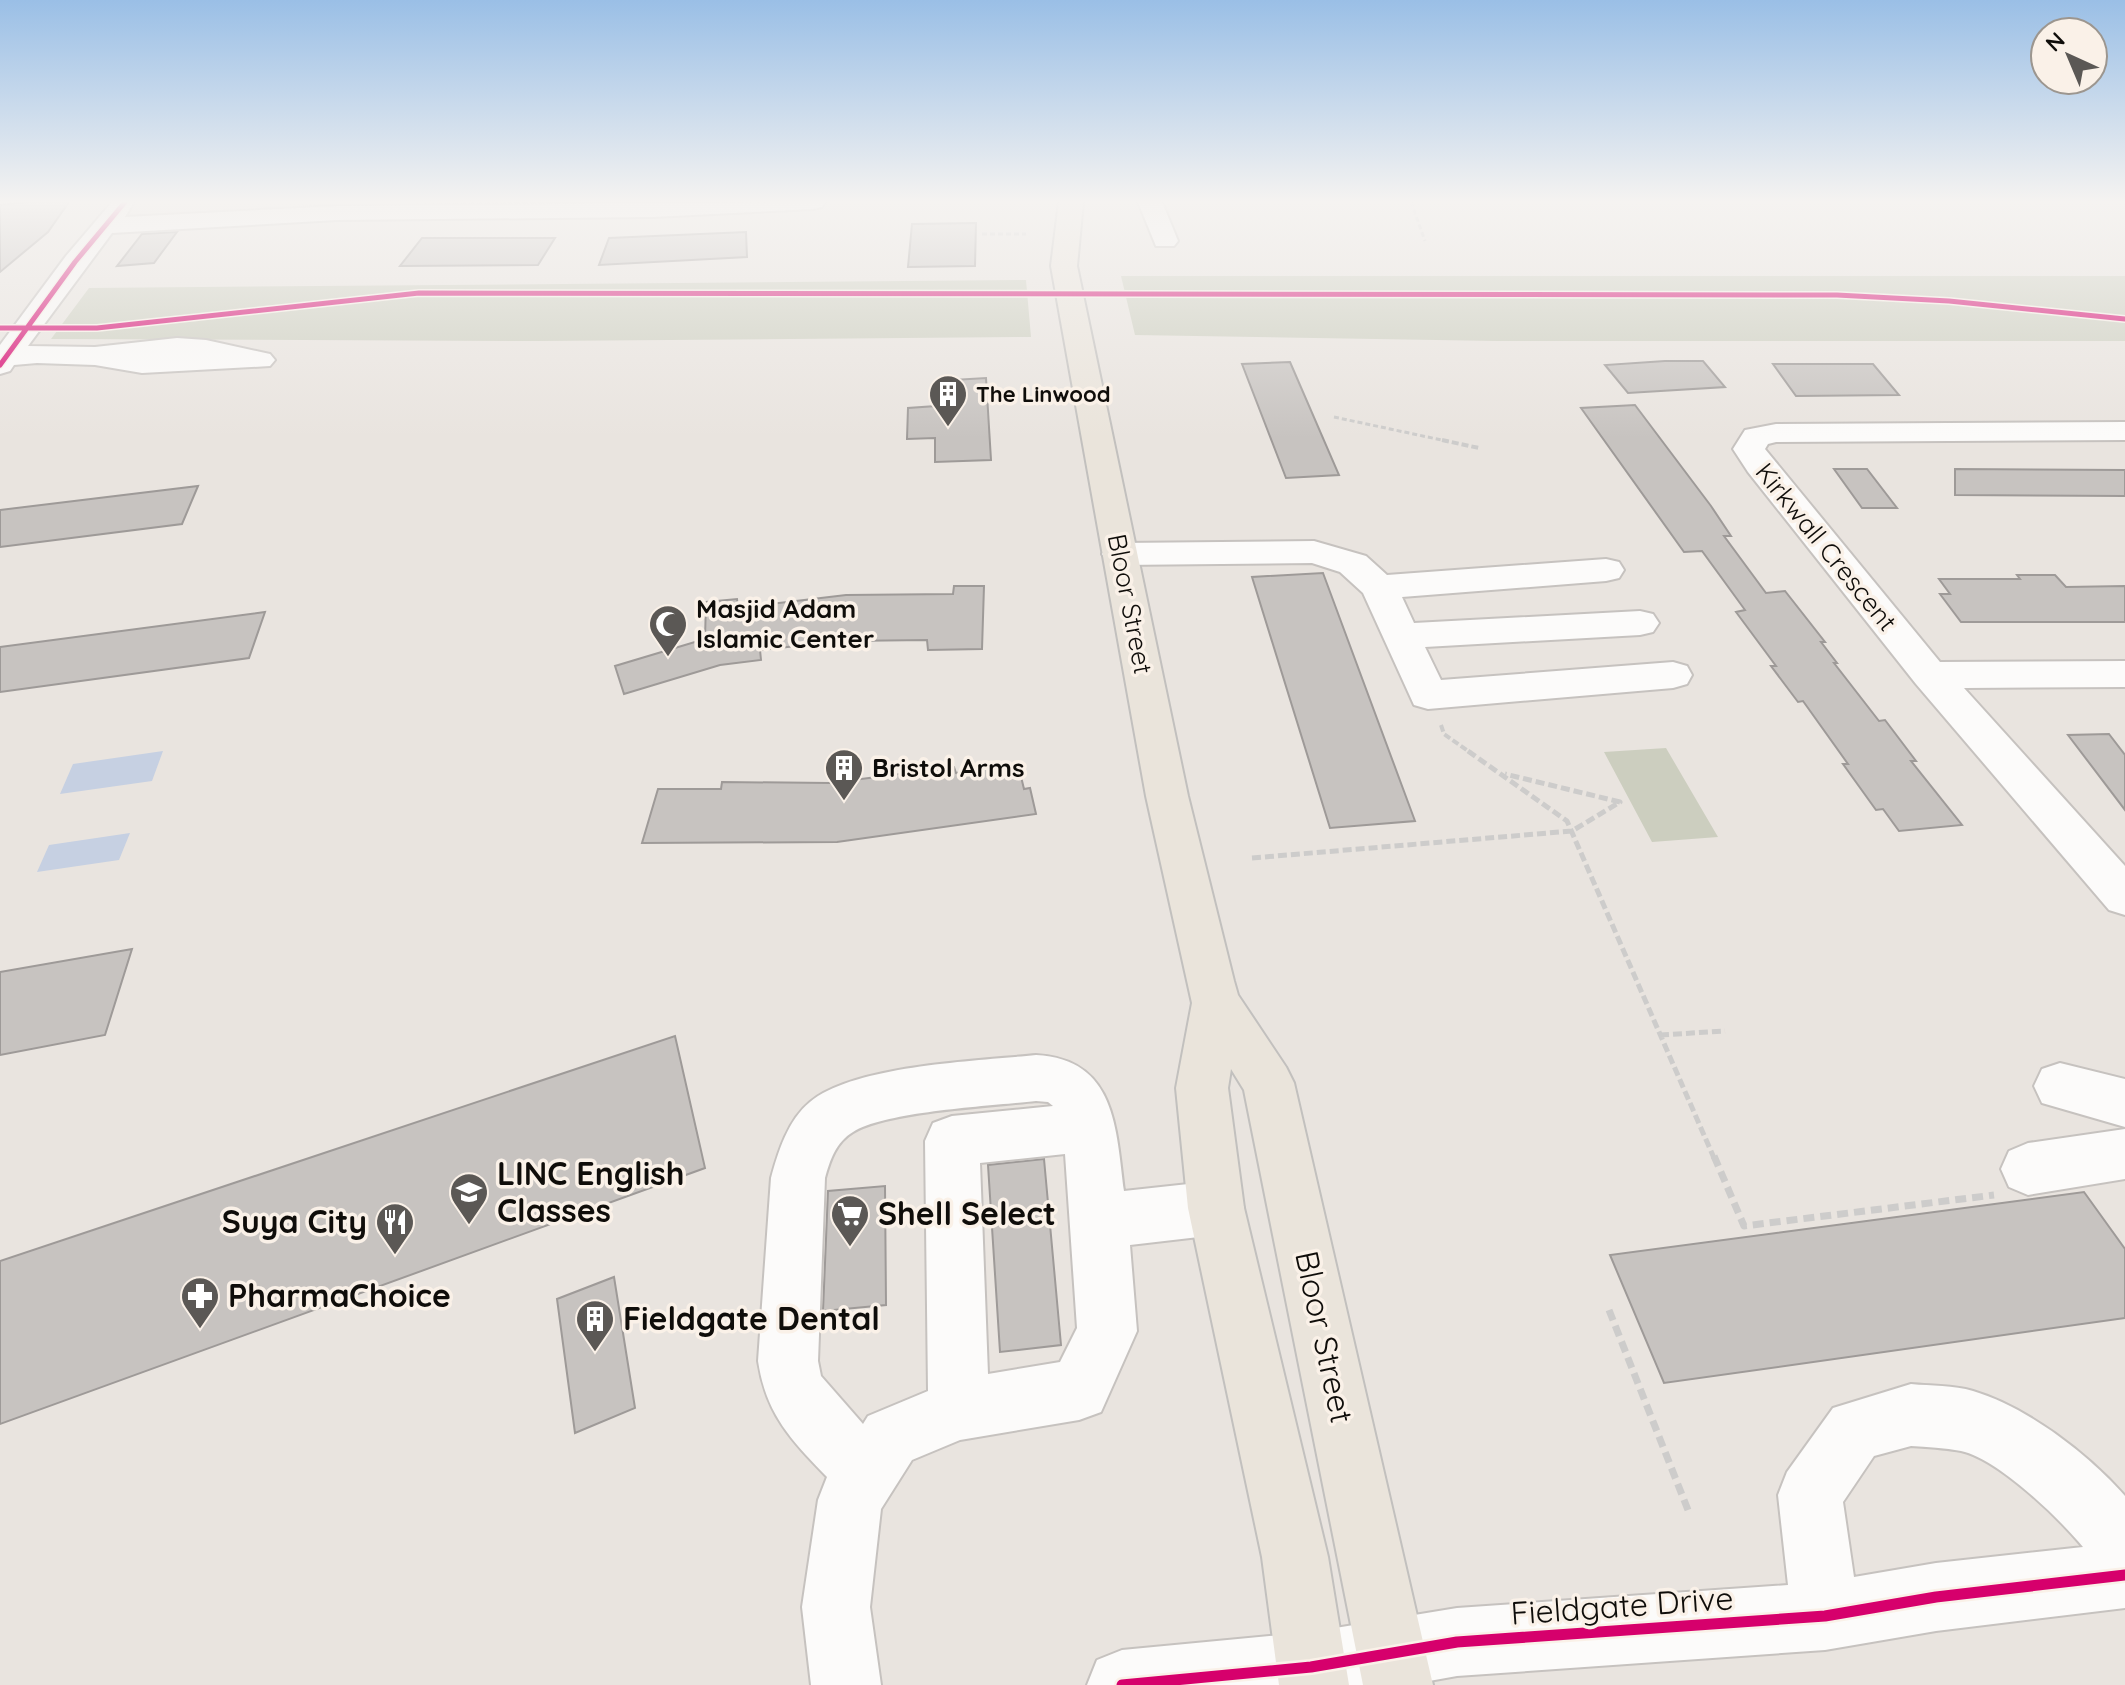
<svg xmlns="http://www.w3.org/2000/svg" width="2125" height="1685" font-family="Quicksand,sans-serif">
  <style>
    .green { fill: #cccebf }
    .water { fill: #c6d0e2 }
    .building { fill: #c7c3c0; stroke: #9e9a98; stroke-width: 2 }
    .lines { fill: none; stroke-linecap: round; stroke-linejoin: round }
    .minor-casing { stroke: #c6c2bf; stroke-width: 4 }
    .major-casing { stroke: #c2c0be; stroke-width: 4 }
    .path-far3 { stroke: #cdcccb; stroke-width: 3; stroke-dasharray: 5 3; stroke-linecap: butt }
    .path-far2 { stroke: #cdcccb; stroke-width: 4; stroke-dasharray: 7 3; stroke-linecap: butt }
    .path-far1 { stroke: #cdcccb; stroke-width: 5; stroke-dasharray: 9 4; stroke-linecap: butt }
    .path { stroke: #cdcccb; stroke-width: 7; stroke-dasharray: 11 6; stroke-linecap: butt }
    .minor { fill: #fcfbfa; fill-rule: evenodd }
    .major { fill: #eae4db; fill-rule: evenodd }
    .cycleway-far1-casing { stroke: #faf1e8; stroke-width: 8 }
    .cycleway-casing { stroke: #faf1e8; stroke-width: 16 }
    .cycleway-far1 { stroke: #d6006c; stroke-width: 5 }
    .cycleway { stroke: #d6006c; stroke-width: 11 }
    .labels { text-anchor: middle; stroke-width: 7; stroke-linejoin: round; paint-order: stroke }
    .far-poi-label { font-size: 22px; font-weight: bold; fill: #0f0d0a; stroke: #faf1e8; text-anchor: start }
    .street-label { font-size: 26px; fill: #0f0d0a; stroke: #faf1e8 }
    .poi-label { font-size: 26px; font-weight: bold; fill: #0f0d0a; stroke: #faf1e8; text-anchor: start }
    .near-poi-label { font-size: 32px; font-weight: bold; fill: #0f0d0a; stroke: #faf1e8; text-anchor: start }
    .near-street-label { font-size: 32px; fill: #0f0d0a; stroke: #faf1e8 }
  </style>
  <rect width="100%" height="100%" fill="#e9e4df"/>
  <path class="green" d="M1121 276H2125V341H1497L1135 335Z
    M1026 280 1031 337 538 341 51 339 89 288Z
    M1666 748 1718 837 1652 842 1604 752Z"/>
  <path class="water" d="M163 751 152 781 60 794 73 764Z
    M130 833 119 860 37 872 49 845Z"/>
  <path class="building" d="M29 202H69L48 232 0 272V205Z
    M976 223 975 266 908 267 912 224Z
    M177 232 154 263 117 266 142 234Z
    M746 232 747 257 599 265 609 238Z
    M422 238H555L538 265 400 266Z
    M1665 361H1703L1725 387 1628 393 1605 365Z
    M1290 362 1339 475 1286 478 1242 364Z
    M1773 364H1873L1899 395 1796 396Z
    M986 378 991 460 935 462V438L907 439 908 408 936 406V381Z
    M1635 405 1711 506 1731 536H1724L1766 593 1785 591 1825 642H1821L1837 663H1834L1879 721 1885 720 1916 761H1911L1962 825 1899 831 1883 809 1876 810 1843 764H1848L1803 701 1798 702 1771 666H1776L1736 612 1745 610 1702 551 1684 552 1581 408Z
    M1834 469H1867L1897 508H1862Z
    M1955 469 2125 470V496L1955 495Z
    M198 486 182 524 0 547V510Z
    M1323 573 1415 821 1330 828 1252 577Z
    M2017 575H2055L2066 587 2125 586V622H1961L1940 594H1950L1939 579H2020Z
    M954 586H984L982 649 928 650 927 640 844 641 760 650 761 660 720 665 624 694 615 666 705 639 706 602 737 599 738 608 846 595 953 594Z
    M265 612 249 658 0 692V647Z
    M2109 734 2125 755V810L2068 735Z
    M1018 764 1024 789 1030 788 1036 814 837 842 642 843 658 789H721L722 782 830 783 954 767 956 773Z
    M132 949 105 1035 0 1055V972Z
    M675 1036 705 1168 0 1424V1261Z
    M1044 1159 1061 1345 1000 1352 988 1165Z
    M885 1186 886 1305 823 1311 828 1191Z
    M2084 1192 2125 1249V1318L1664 1383 1610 1255Z
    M614 1277 635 1408 575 1433 557 1299Z"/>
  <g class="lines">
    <defs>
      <path id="minor" d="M112 202H134L125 217 337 206 825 202 822 207 813 209 653 217 337 220 112 233 28 346 95 347 177 338 206 340 270 354 275 360 270 366 142 373 95 365 37 363 14 365 10 371 0 374V345L66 256Z
        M1138 202H1162L1178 241 1174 246H1156Z
        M2125 422V440L1776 442 1768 444 1765 449 1940 662 2125 661V687L1964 688 2125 866V915L2109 910 1916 684 1748 472 1733 449 1745 430 1776 424Z
        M1314 541 1366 556 1387 575 1606 559 1619 562 1624 570 1619 578 1606 581 1402 597 1414 623 1640 611 1653 614 1659 623 1653 632 1640 635 1425 647 1441 680 1673 662 1687 666 1692 675 1687 684 1673 688 1428 709 1414 705 1363 593 1340 572 1312 563 1120 565 1108 562 1102 554 1108 546 1120 543Z
        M1036 1055C1116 1059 1116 1129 1124 1191L1216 1181 1236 1189 1244 1208 1236 1227 1216 1235 1130 1245 1137 1331 1101 1412 1079 1420 960 1440 912 1460 881 1509 870 1607 881 1685H811L802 1607 818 1500 827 1477C791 1440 766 1414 758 1361L771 1178C778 1152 788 1120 810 1102 854 1065 978 1061 1036 1055ZM1036 1101 1048 1102 1053 1106 952 1116 933 1123 925 1141 928 1391 868 1416 863 1424 821 1376 818 1361 825 1178C830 1160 836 1142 853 1132 887 1111 993 1106 1036 1101ZM1065 1154 1077 1328 1060 1362 988 1374 980 1163Z
        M2060 1063 2125 1079V1127L2042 1103 2034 1086 2042 1069Z
        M2125 1129V1179L2028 1195 2009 1187 2001 1169 2009 1151 2028 1143Z
        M1911 1384C1931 1386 1954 1385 1973 1391 2027 1407 2088 1454 2125 1496V1608L1936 1631 1825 1650 1457 1676 1407 1685H1087L1097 1660 1122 1650 1311 1632 1457 1608 1788 1585 1778 1495 1787 1472 1833 1408ZM1911 1446C1927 1447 1945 1448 1961 1451 1998 1459 2058 1517 2083 1547L1936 1563 1854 1577 1843 1502 1874 1456Z"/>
      <path id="major" d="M1059 202H1083L1077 266 1188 796 1234 981 1238 995 1286 1067 1294 1083 1433 1685H1363L1244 1090 1231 1069 1228 1088 1244 1208 1328 1557 1349 1685H1279L1262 1557 1188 1208 1176 1088 1192 1003 1146 796 1051 266Z"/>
    </defs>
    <use href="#minor" class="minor-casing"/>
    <use href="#major" class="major-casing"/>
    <path class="path-far3" d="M1411 202 1425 241
      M982 234H1026
      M1334 417 1451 442"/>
    <path class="path-far2" d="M1442 440 1479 448
      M1441 725 1444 734 1471 753"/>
    <path class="path-far1" d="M1468 751 1567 821 1714 1158
      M1252 858 1572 831 1620 802 1505 774
      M1660 1035 1725 1031"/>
    <path class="path" d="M1714 1156 1744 1226 1994 1195
      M1609 1310 1688 1510"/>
    <use href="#minor" class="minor"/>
    <use href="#major" class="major"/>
    <defs>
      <path id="cycleway-far1" d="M0 328H97L419 293 1837 295 1949 301 2125 319
        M0 365 75 262 125 202"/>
      <path id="cycleway" d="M1122 1685 1311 1667 1457 1642 1825 1616 1936 1597 2125 1575"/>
    </defs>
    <use href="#cycleway-far1" class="cycleway-far1-casing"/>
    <use href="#cycleway" class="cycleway-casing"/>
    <use href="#cycleway-far1" class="cycleway-far1"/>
    <use href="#cycleway" class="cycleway"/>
  </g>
  <linearGradient id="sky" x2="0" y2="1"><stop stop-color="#9abfe6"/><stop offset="0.46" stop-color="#f5f3f1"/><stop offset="1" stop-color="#f5f3f1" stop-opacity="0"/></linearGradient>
  <rect width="2125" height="438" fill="url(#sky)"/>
  <defs>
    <symbol id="building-pin" viewBox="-11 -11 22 30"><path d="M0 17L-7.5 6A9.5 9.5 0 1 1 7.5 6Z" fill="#5b5855" stroke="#faf1e8"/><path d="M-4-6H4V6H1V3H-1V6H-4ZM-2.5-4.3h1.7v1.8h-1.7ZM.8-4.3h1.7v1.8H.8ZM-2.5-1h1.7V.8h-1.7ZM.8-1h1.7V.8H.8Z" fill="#fff"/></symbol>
    <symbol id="mosque-pin" viewBox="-11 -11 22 30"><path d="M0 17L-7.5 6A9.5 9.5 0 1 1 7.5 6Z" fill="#5b5855" stroke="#faf1e8"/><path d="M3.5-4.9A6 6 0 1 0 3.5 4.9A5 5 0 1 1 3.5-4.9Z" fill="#fff"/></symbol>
    <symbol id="university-pin" viewBox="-11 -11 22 30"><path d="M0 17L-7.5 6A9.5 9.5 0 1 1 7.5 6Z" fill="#5b5855" stroke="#faf1e8"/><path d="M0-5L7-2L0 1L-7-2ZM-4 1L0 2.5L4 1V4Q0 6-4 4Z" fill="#fff"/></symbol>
    <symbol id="supermarket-pin" viewBox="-11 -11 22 30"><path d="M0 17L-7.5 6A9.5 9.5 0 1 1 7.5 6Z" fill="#5b5855" stroke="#faf1e8"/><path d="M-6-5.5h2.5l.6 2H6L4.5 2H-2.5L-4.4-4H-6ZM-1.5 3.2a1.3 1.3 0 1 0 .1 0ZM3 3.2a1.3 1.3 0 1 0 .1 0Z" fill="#fff"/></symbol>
    <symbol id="restaurant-pin" viewBox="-11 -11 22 30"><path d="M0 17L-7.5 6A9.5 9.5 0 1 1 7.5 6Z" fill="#5b5855" stroke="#faf1e8"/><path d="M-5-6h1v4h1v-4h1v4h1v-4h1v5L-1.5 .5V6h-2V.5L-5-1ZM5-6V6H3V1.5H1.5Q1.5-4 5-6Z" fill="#fff"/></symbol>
    <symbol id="pharmacy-pin" viewBox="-11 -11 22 30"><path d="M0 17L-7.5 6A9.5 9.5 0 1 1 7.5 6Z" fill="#5b5855" stroke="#faf1e8"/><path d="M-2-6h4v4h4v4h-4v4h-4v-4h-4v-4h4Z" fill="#fff"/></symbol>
  </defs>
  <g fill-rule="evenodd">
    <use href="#building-pin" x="926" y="372" width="44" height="60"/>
    <use href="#mosque-pin" x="646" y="602" width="44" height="60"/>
    <use href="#building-pin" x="822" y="746" width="44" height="60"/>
    <use href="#university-pin" x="447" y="1170" width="44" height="60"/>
    <use href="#supermarket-pin" x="828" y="1192" width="44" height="60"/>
    <use href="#restaurant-pin" x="373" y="1200" width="44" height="60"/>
    <use href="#pharmacy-pin" x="178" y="1274" width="44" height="60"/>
    <use href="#building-pin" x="573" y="1297" width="44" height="60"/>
  </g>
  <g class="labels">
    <g class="far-poi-label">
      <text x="976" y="402">The Linwood</text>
    </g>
    <g class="street-label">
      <text transform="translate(1826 547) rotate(51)" y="9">Kirkwall Crescent</text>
      <text transform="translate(1130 604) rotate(79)" y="9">Bloor Street</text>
    </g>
    <g class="poi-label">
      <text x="696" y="618">Masjid Adam<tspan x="696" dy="30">Islamic Center</tspan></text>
      <text x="872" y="777">Bristol Arms</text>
    </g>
    <g class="near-poi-label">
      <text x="497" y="1185">LINC English<tspan x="497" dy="37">Classes</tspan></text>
      <text x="878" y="1225">Shell Select</text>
      <text x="367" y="1233" text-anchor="end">Suya City</text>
      <text x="228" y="1307">PharmaChoice</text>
      <text x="623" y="1330">Fieldgate Dental</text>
    </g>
    <g class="near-street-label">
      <text transform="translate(1324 1337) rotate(78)" y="11">Bloor Street</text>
      <text transform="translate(1622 1606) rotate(-4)" y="11">Fieldgate Drive</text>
    </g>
  </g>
  <g transform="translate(2069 56) rotate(316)"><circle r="38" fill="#faf1e8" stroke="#9c968f" stroke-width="2"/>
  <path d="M0-6L14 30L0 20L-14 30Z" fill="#5b5855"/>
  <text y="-12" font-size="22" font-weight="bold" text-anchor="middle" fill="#0f0d0a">N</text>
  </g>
</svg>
